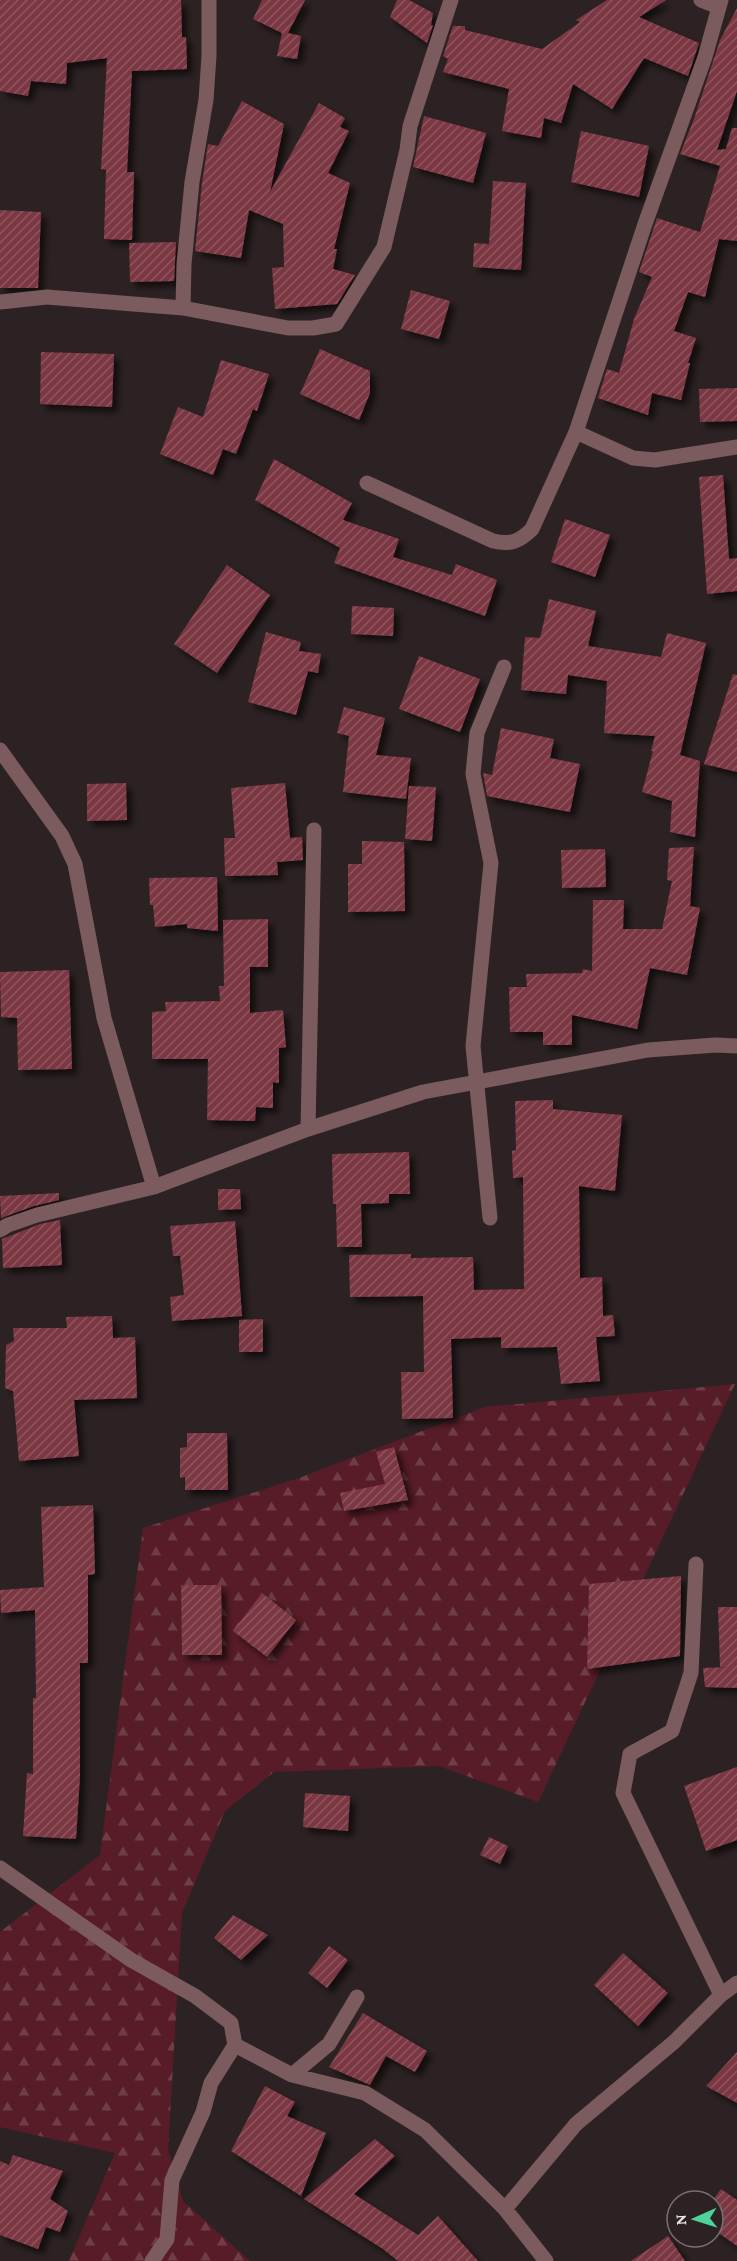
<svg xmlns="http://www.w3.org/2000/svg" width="737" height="2261" font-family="'Crimson Pro',serif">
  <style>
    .forest { fill: url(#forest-firs) }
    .building { fill: url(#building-hatch); filter: url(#shadow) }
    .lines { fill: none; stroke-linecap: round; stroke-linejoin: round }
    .minor { stroke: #7b5b5e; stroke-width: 15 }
  </style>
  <defs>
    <pattern id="forest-firs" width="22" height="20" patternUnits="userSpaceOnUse" patternTransform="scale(1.5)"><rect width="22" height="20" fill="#571c27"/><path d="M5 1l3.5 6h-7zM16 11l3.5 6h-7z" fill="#6f3d46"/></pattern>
    <pattern id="building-hatch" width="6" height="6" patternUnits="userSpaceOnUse" patternTransform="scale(1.5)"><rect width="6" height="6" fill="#7b3743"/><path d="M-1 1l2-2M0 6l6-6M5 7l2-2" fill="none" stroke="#8e545e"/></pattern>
    <filter id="shadow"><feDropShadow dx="5.5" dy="5.5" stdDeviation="3" flood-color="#0009"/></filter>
  </defs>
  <rect width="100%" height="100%" fill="#2d2223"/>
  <path class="forest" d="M735 1384 538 1802 439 1766 274 1772 225 1811 182 1913 168 2149 183 2201 250 2261H69L115 2153 0 2127V1932L100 1855 143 1528 299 1478 485 1407Z"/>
  <path class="building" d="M0 0H181L182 37H186L187 69 132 71 127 172H134L132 240 104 239 106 170 101 169 107 58 67 63 66 84 31 81 28 96 0 91Z
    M262 0H305L288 33 301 36 297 59 277 56 282 33 253 19Z
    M397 0H409L433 13 431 25H433L427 43 390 17Z
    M607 0H666L639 17 699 43 688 76 644 58 612 109 573 84 561 123 544 118 541 138 502 131 509 89 443 72 448 59 443 56 453 26H465V30L542 49 580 22 576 20Z
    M737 8V91L717 150 726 149 732 128H737V241L719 239 705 297 688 292 674 331 696 338 688 363H690L681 400 652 393 648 415 598 398 607 369 619 373 634 319 652 277 639 272 657 218 700 232 720 166 680 154 694 119 720 40Z
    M242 101 284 124 270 192 319 103 345 118 340 127 349 131 328 173 350 183 334 249H337L333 269 355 275 337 304 275 309 272 268 284 267 283 224 249 210 241 258 195 251 202 183 208 144 218 146Z
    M424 116 486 133 473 183 413 167Z
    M581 131 649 146 639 197 571 182Z
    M493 181 526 183 521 270 473 267 474 243 489 244Z
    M0 210 41 212 38 288H0Z
    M176 242 174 281 130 282 129 243Z
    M411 290 450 301 439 339 401 329Z
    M320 349 370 371V393L359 420 300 394Z
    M41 352 114 354 112 407 40 404Z
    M221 360 269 374 257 411 253 409 236 454 223 449 213 475 160 454 178 407 203 417Z
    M737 388V421L700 422 699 389Z
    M274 459 352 503 343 520 399 539 393 557 452 575 456 564 497 580 485 616 334 563 340 548 255 500Z
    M723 475 729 559 737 558V591L707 594 699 477Z
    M565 519 610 535 595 577 551 562Z
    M227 565 270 595 217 673 174 644Z
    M549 599 596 611 588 646 661 657 667 633 706 643 680 755 700 761 695 837 670 832 672 801 642 792 653 751H651L655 736 604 733 607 681 568 675 566 694 521 690 525 637 540 638Z
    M352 606 394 608 393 636 351 634Z
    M266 632 301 642 299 651 321 654 318 673 308 671 296 715 248 702Z
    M419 656 480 679 460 732 399 709Z
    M733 674 737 675V772L704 764Z
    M344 707 385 718 376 755 411 758 406 799 343 792 349 736 337 733Z
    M501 728 554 739 550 758 580 764 570 812 487 796 483 773 492 775Z
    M126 783 127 820 87 821V784Z
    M285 783 290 838 302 837 303 860 277 862 278 875 225 876 224 838H235L231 788Z
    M409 786 436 787 432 841 405 839Z
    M362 841 404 842 405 911 348 912V864H362Z
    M694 847 690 906 700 908 687 975 650 968 637 1029 572 1015V1045H543V1032H510L509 987H527L526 974 582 973 583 969 592 971 593 900H624L623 929H662L672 881 667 880 669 848Z
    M605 849 606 887 562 888 561 850Z
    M217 877 218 931 187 928V924L155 927 153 905H150L149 878Z
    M268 919V967H250V1013L283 1010 286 1047 279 1048V1083L273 1082V1108L256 1107 255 1121 207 1120 208 1059H152V1012L166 1011 165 1002 220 1001 219 986H224L223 920Z
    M69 970 72 1069 18 1070 17 1018 1 1017 0 972Z
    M553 1100V1109L622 1115 615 1191 579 1186 580 1278 602 1277 603 1316 613 1315 615 1336 596 1337 600 1381 561 1384 557 1347 501 1348V1337L451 1339 453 1418 402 1419 401 1372H424L423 1296 350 1297 349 1255 411 1254V1258L473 1257 474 1290 524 1289 523 1177 513 1178 512 1151 516 1150 515 1101Z
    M409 1152 410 1194H389V1203L361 1204 362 1247H337L336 1204H333L332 1154Z
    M218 1189H240L241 1209 218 1210Z
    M59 1193V1200L34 1206 1 1218 0 1196Z
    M60 1220 62 1265 3 1268 2 1239 40 1224Z
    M235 1221 242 1316 172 1321 170 1297 184 1295 180 1256H173L170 1226Z
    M112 1316 113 1338 135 1337 137 1398 74 1400 79 1456 19 1461 13 1391 5 1388 6 1345 14 1341 13 1328H67L66 1317Z
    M263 1319V1352H239V1320Z
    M187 1433H227L228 1490H185V1477L180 1478V1448L187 1447Z
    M394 1447 408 1500 344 1511 340 1493 385 1484 376 1452Z
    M93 1505 95 1574 88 1575V1663H80V1776L76 1839 23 1836 27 1773 33 1774V1698H36L35 1610 1 1613 0 1590 44 1587 41 1507Z
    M681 1576 680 1656 587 1669 589 1584Z
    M181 1585H221L222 1655H182Z
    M262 1593 296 1620 267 1657 233 1631Z
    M718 1607H737V1688L705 1687 703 1668 731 1667H720Z
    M737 1767V1840L706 1851 684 1786Z
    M305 1793 350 1796 348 1831 303 1827Z
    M489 1837 508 1846 500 1864 480 1855Z
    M233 1915 268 1935 241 1960 214 1938Z
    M329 1946 348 1960 327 1988 308 1973Z
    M623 1953 668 1993 638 2026 594 1985Z
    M363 2013 427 2051 415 2072 386 2056 370 2085 329 2067Z
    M737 2052V2103L706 2086Z
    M265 2086 295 2102 287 2116 326 2133 301 2196 231 2151Z
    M375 2139 395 2156 354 2194 418 2235 438 2216 478 2261H398L383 2249 304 2199Z
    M13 2155 63 2171 50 2199 68 2211 60 2232 46 2227 38 2249 0 2235V2161L9 2165Z
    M721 2189 737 2200V2246L713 2229V2200Z
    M668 2236 685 2261H631Z"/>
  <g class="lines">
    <path class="minor" d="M701 0 719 7
      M0 302 47 297 183 308 288 328H313L336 324 384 247 407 150 410 126 451 0
      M183 308 184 264 192 182 206 100 209 56V0
      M576 432 633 458 655 460 737 447
      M367 483 493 541C510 545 519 542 532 529L576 432 645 224 705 57 721 0
      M0 750 62 836 75 864 104 1018 154 1187
      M308 1129 314 830
      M490 1218 473 1046 491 863 473 774 477 733 504 667
      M0 1230 8 1225 37 1215 154 1187 308 1129 423 1092 648 1050 716 1045 737 1046
      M696 1564 691 1673 672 1731 630 1754 623 1793 721 1995
      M0 1868 131 1960 195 1996 231 2023 235 2045
      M292 2075 329 2044 357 1997
      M505 2209 576 2124 674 2042 721 1995 737 1983
      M152 2261 167 2239 172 2180 203 2112 211 2083 235 2045 292 2075 365 2093 425 2130 505 2209 546 2261"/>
  </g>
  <g transform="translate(695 2219) rotate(267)"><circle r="28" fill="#2d2223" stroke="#7a7071" stroke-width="1.5"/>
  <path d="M0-4.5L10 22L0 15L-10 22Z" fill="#4ed39a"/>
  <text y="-9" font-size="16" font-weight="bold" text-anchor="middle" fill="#ede6e6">N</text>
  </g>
</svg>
